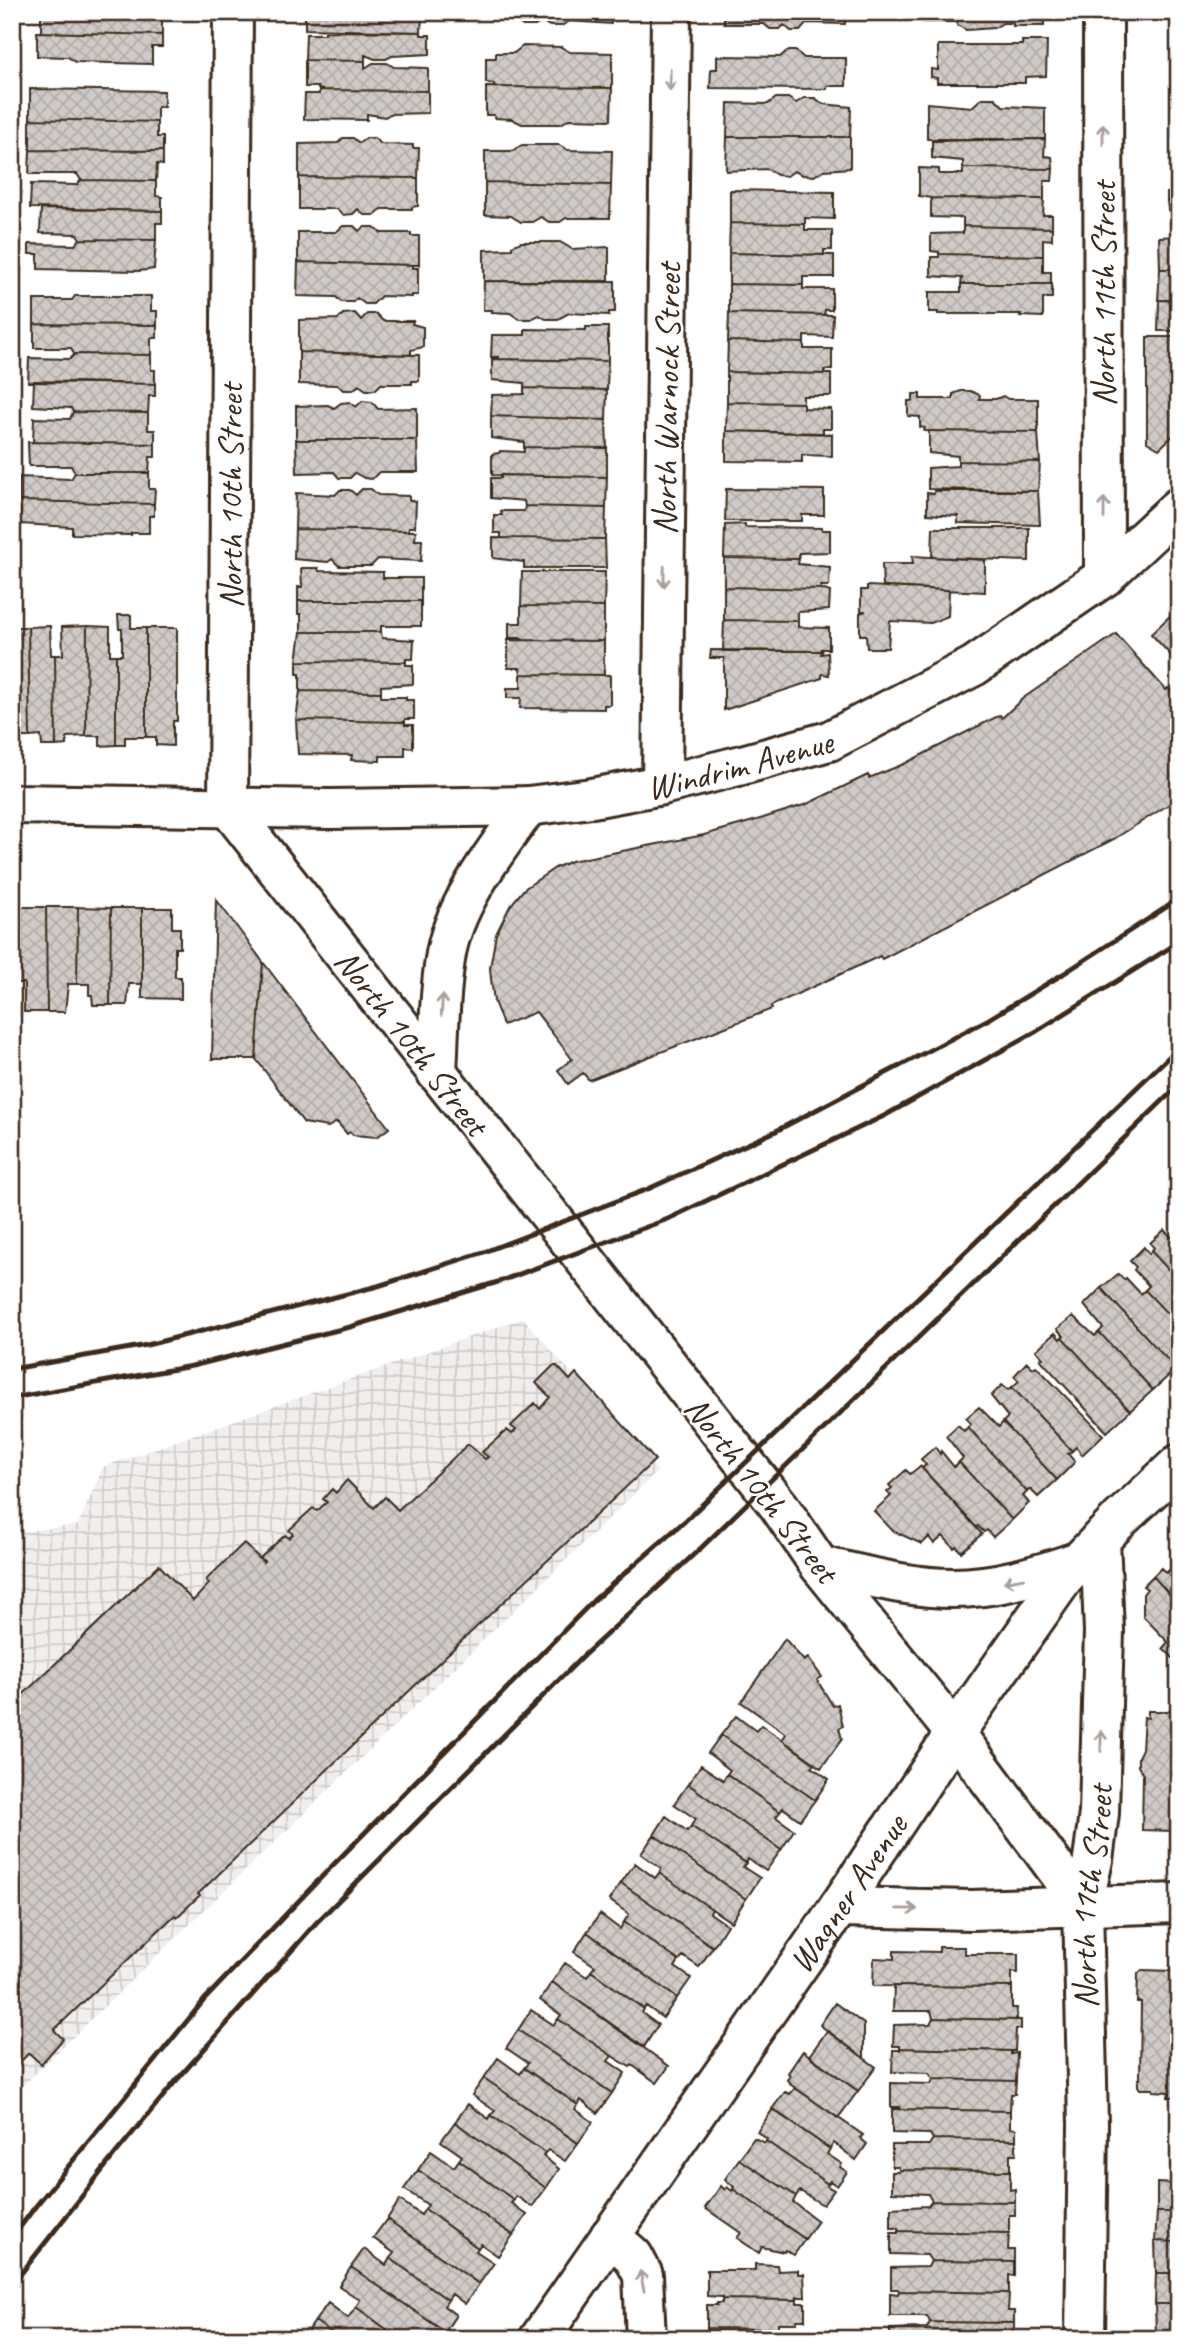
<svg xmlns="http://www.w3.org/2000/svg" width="1191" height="2351" font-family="Caveat,sans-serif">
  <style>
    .industrial { fill: url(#industrial-grid) }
    .building { fill: url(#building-cross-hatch); stroke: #3b2a1e; stroke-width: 2 }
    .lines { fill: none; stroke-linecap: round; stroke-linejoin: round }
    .minor-casing { stroke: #3b2a1e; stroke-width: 44 }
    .minor { stroke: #fff; stroke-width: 38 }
    .rail { stroke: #3b2a1e; stroke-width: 5 }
    .oneway { stroke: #a79f9a }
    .labels { text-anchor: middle; stroke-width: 5; stroke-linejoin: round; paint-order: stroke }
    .street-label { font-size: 35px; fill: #3b2a1e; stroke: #fff }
  </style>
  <defs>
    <pattern id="industrial-grid" width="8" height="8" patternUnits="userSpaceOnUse" patternTransform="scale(1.75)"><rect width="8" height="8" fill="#f1efee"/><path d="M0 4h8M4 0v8" fill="none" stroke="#d0cdcc"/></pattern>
    <pattern id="building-cross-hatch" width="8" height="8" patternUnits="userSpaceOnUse" patternTransform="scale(1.75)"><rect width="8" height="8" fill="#cfcac7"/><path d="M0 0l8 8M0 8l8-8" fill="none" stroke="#b3aeaa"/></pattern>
  </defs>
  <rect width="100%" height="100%" fill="#fff"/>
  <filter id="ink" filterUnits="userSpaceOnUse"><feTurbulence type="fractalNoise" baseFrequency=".0143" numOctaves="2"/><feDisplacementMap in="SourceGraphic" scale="14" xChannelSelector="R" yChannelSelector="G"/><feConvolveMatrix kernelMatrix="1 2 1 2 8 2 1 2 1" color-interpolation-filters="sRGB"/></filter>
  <g filter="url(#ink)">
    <path class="industrial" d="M523 1318 658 1471 12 2096V1525L19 1532 78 1525 103 1467Z"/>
    <path class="building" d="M41 12H156V19H162V35L41 32Z
      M305 12H422L421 32 305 29Z
      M487 12H612L611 24 570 21 561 26H550L542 22 535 26H523L514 20 487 19Z
      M724 12H845V24L807 23 800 31H791L784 25 780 29H770L764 24H724Z
      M919 12H1044V26H1013V23H1003L994 28 966 30 957 25V22H923V19H919Z
      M325 31 421 32V35H430V54L392 56 386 59H375L365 55V61L305 60 306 34H325Z
      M37 32 162 35V47H152V64L75 62 68 57 37 56Z
      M1022 41H1047L1046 76 1025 77V83H937V78L931 77V69L938 70V45H1022Z
      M523 46 561 47 570 52 612 53V88L494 87V84L486 83V58H496V53H514Z
      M787 51H796L804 58H846V86H827V89L710 88 711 69H717V56L780 57Z
      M305 60 365 61V68L373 63H387L394 67 428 68V91L324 90 318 89V87H305Z
      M486 87 612 88 611 120 569 119 561 124H522L512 119 495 118 494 115H486Z
      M30 89 164 91V107H157V122L30 119Z
      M319 90 428 91V113L390 114 385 117 367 114V120L304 119 305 94H319Z
      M776 98H788L796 103 804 98H815L823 104 851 107 850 137H727L728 103 768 104Z
      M982 98H995L1003 106 1045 108V139H927V103L972 107Z
      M1173 99H1179V138H1173Z
      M30 119 157 122V137H163V151L30 150Z
      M727 137H850V168L824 170 814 176 803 175 794 171 787 176 777 175 767 169 726 171Z
      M343 138H353L359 143 366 138H374L381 144 413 145V148H419L418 178 299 177V144L338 143Z
      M1045 139 1044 156 1052 157 1053 169 963 168V161L932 158V141Z
      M522 145H559L568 150 612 151 611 185 485 182V151H512Z
      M30 150 163 151V165L157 164 156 181 81 180 77 174H29Z
      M919 168 939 169V174H963V168L1053 169 1052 181H1044V199L931 198 919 196Z
      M299 177 418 178V206L412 207V209H382L374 215H364L358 209 353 214 343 215 337 209H299Z
      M81 180 156 181V196L162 197V211L30 208 31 184 77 185Z
      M485 182 611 185 610 218H566L560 222H549L541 217 532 222H521L511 216 485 215Z
      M730 190 834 192V219L805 218V224L730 223Z
      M1167 193H1179V201H1167Z
      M931 198 1044 199 1043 215H1052V228L963 226V218L931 217Z
      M1167 201H1179V210H1168Z
      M41 209 162 211V223H156V240L80 239 77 234 40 233Z
      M730 223 805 224V230H832V250H824V255L729 253Z
      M343 226H354L359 231 365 227H374L381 233H411V236H419V265L298 262V232H336Z
      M963 226 1052 228V240L1043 239V256L939 254V252L931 251V234L963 233Z
      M1179 236V269H1160L1159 237Z
      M80 239 156 240 154 269 139 271 38 269V254H29V244L75 245Z
      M521 242H560L572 249 609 247V282L484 281V250L512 249V246Z
      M729 253 834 255V277H803V285L729 284Z
      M939 254 1043 256V272H1051V284H961L962 278 931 276V257H939Z
      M298 262 413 265V268H418V295H412V297L381 296 373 304H365L357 298 353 302H341L336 297 297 296Z
      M1160 269H1179V301L1158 300Z
      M484 281H615V312H609V315L569 313 558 319H546L539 315 531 319H519L510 313 491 312 492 310H483Z
      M729 284 803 285V289H832V310H825L824 315 729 313Z
      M961 284H1052V298H1043V317L1020 316 1021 314H938V312H929V292H961Z
      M75 296H151V311H157V325L34 324V300H72Z
      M1159 300H1179V331H1158Z
      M355 313 361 320 367 314H376L383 321H413L412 324 423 327V347L411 350V355L299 352V320L338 319 343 314Z
      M729 313 833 315 832 337 804 336V343L728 341Z
      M34 324 157 325V338H151V355L74 354 71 348H34Z
      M586 327H608V361L499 359V357H491L492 335H525V329L586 330Z
      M1147 337H1179V430L1159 449 1147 442Z
      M728 341 804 343V349H832V370H824V374L727 372Z
      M299 352 419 355V381H412V384H381L375 390H366L359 385 353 390H343L338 385 299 384Z
      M75 354 151 355V370H155V384L28 382 29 358 70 359Z
      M492 359 608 361 607 390 524 388V383L492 380Z
      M727 372 831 374V396H803V403L727 402Z
      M34 381 155 384V396H149L148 413 73 412 71 408 33 406Z
      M524 388 607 390 606 420 491 416 492 395 524 394Z
      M961 391H970L980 395 979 399H996L1003 396 1008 399H1038V432L924 431 925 428 920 427V417L908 416V401H913V394H920V399H953V394Z
      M362 401 372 402 378 409 417 408V440H296V406L328 405 334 408 341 403 350 402 356 407Z
      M727 402 803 403V408L831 409V429H823V433L726 431Z
      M73 412 148 413V430H155V444L33 442 34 418 70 419Z
      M491 416 606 420 607 448 524 447V442L491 438Z
      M726 431 832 434V456L802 455V462L726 461Z
      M929 431 1038 432 1040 462 958 461V456L929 453Z
      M296 440H417L418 472H379L372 479 364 478 355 473 350 478H339L334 472 297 473Z
      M28 442 155 444V457H150L149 473H75L71 466H29Z
      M524 447 607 448V477L492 475V454L499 453 500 451 524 452Z
      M958 461 1040 462 1038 491 928 489V468L958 466Z
      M75 473H149V489H155L154 504 19 501V477L71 479Z
      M501 475 607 477 606 508 525 506 524 501 491 498V478H501Z
      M362 489H371L378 495 409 496V500L416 501 415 527H409L408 531 295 529 296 493 335 495 340 490H350L356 495Z
      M726 489 824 490V515H802V521H725Z
      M934 491H1038L1040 525 958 523V516L927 514V493L934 494Z
      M19 501 154 504V516H149V533H131V535L72 534V527L20 524Z
      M525 506 606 508 605 539 501 538V533H494V515H502L501 511H524Z
      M745 524V527L822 528V530H830V552L799 553V559L724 558 725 525Z
      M933 528H1029V561L932 557Z
      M295 529 416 531 415 540H422L421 561 378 559 371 566H339L332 559 328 562 294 559Z
      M493 538 605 539 606 568H524V562L493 558Z
      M912 556 985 560V592L883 587 882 564H913Z
      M724 558 799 559 798 564 830 567 829 586H821V589L724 587Z
      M301 568H318L319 571 383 572V578H421V601H298V587H302Z
      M522 572H605L604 607 521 606Z
      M867 586 949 590 948 616 931 623 890 621 888 648H867L866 635H860V613L866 611H861V590H867Z
      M724 587 821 589 830 592 829 610 798 612V621L724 620Z
      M298 601H421V626H381V632H301V614H298Z
      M521 606 604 607V641L522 640V638H509V623H521Z
      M1172 614 1179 621V664L1151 634Z
      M118 615H131V628H146V737H125V745H116V655H122V629H119Z
      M724 620 798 621V627L829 628V649H821L822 651H723Z
      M50 626 51 655H55L56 746H42L41 736 30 737 28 627Z
      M87 626 110 627V655H116V745L100 746V736H86Z
      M87 626 86 736 67 737V745L56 746 55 655H63L62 627Z
      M12 627H28L30 737H12Z
      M146 628H177V721H173V746L156 745V737H146Z
      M301 632H381L382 638 414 640 413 659H406V662L297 661Z
      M1116 634 1166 690 1168 688 1179 699V798L1114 839 882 959 880 956 771 1006 772 1009 589 1080 583 1073 568 1084 558 1070 572 1059 536 1012 503 1025 494 1001 491 979 490 968 496 934 510 906 524 889 555 868 571 861 704 835 757 820 807 804 868 775 869 778 904 764 1000 715 1002 718 1022 699Z
      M508 640 604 641V675L521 674 520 668H508Z
      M711 650 822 651 821 654 828 653 829 675 822 674V678L724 710V658H710Z
      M297 661 406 662V665H413V684L381 686V692L300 691V674H297Z
      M521 674 610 675V705H604V709L520 708 521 698H507V688H521Z
      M300 691 381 692V697H406V700H414V719H405V722L296 720Z
      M296 720 405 722V725H413V748L405 747V756H380V761L351 760 352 755 298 754Z
      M216 899 263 962 256 1059H212Z
      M12 907H15L16 983H12Z
      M15 907H46L47 1012H24V983H16Z
      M46 907H78L77 984H68L65 1012H47Z
      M78 907 111 908 110 1005H93L92 995H89V984H77Z
      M111 908H142V984H129L127 1005H110Z
      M142 908H172V928H180V948H175V977H181V999L142 998Z
      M263 962 389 1128 377 1137 353 1135 350 1132 347 1134 337 1122 328 1127 304 1123 256 1059Z
      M1164 1230 1179 1244V1281L1151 1251 1154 1248 1150 1243Z
      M1144 1247 1149 1254 1151 1251 1179 1281V1326L1145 1290 1149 1286 1134 1270 1136 1267 1130 1261Z
      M1118 1274 1124 1280 1126 1278 1141 1294 1145 1290 1179 1326V1366L1176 1369 1101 1288Z
      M1101 1288 1176 1369 1153 1390 1099 1332 1103 1328 1084 1305Z
      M1073 1316 1095 1336 1099 1332 1153 1390 1130 1411 1062 1337 1064 1336 1057 1329Z
      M1055 1333 1060 1339 1062 1337 1130 1411 1107 1432 1040 1359 1043 1358 1036 1350Z
      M1027 1362 1033 1368 1036 1366 1103 1435 1082 1455 1076 1447 1072 1451 1012 1387 1019 1381 1014 1376Z
      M553 1366H557L570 1380 576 1373 655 1460 454 1648 198 1894 200 1895 177 1917 175 1915 54 2030 63 2039 41 2064 29 2053 12 2070V1705L159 1565 193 1601 209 1584 206 1580 244 1543 263 1562 264 1561 260 1558 285 1535 289 1538 293 1534 289 1530 313 1508 317 1511 327 1502 323 1499 332 1489 336 1493 347 1480 374 1508 385 1497 398 1510 468 1444 485 1459 488 1457 482 1452 507 1430 512 1434 516 1430 511 1426 535 1403 540 1409 550 1397 536 1383Z
      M1002 1385 1008 1390 1012 1387 1072 1451 1068 1454 1075 1462 1057 1480 1003 1422 1008 1417 991 1396Z
      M979 1407 999 1427 1003 1422 1057 1480 1038 1497 1030 1489 1027 1492 968 1427 971 1424 966 1418Z
      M958 1425 964 1431 968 1427 1027 1492 1023 1496 1029 1503 1012 1520 959 1462 963 1458 946 1436Z
      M935 1447 940 1454 941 1451 954 1467 959 1462 1012 1520 993 1537 987 1530 984 1532 978 1526 976 1527 922 1468 926 1465 921 1459Z
      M920 1466 982 1534 961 1552 956 1546 954 1548 943 1536 934 1544 929 1537 922 1544 893 1531 874 1511 891 1496 887 1492 892 1488 889 1485 906 1470 910 1474Z
      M1178 1562 1179 1563V1605L1153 1576 1161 1568 1166 1573Z
      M1153 1576 1179 1605V1664L1163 1648 1168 1642 1143 1616V1594L1147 1589 1143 1586Z
      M785 1639 804 1661 808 1658 822 1677 817 1680 833 1706 838 1704 843 1726 839 1728 842 1739 821 1768 782 1740 786 1734 741 1702Z
      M1148 1711H1172V1719H1175L1173 1831 1142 1830 1143 1775 1138 1766V1757L1142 1749 1144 1717 1148 1718Z
      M736 1716 756 1731 761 1725 815 1763 812 1767 829 1779 815 1800 721 1735Z
      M1175 1719H1179V1831H1173Z
      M721 1735 815 1800 800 1820 783 1808 780 1812 727 1774 730 1770 708 1753Z
      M701 1765 723 1780 727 1774 780 1812 776 1817 794 1830 781 1850 688 1784Z
      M688 1784 781 1850 766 1871 748 1859 746 1863 691 1826 696 1819 674 1804Z
      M666 1816 687 1831 691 1826 746 1863 743 1867 760 1878 746 1899 654 1835Z
      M654 1835 746 1899 731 1922 659 1873 661 1868 641 1854Z
      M635 1863 655 1878 659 1873 712 1909 710 1913 727 1925 713 1947 621 1883Z
      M621 1883 713 1947 699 1967 683 1956 679 1961 624 1922 629 1914 609 1900Z
      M600 1914 620 1929 624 1922 679 1961 675 1967 691 1978 677 1998 587 1932Z
      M587 1932 677 1998 663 2018 646 2006 644 2009 591 1971 595 1966 574 1952Z
      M939 1947H965V1954H1018V1973L1012 1972V1987L873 1986 874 1958 894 1959V1951L939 1952Z
      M565 1963 587 1977 591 1971 644 2009 642 2013 658 2025 644 2047 552 1982Z
      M1142 1970 1173 1971V1974H1179V2097H1168L1169 2092 1153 2091V2089H1140L1138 2086V2079H1140L1141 2002H1137L1138 1974Z
      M552 1982 669 2066 657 2083 632 2065 630 2067 612 2056 558 2019 561 2015 540 2000Z
      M894 1986 1012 1987V2008H1017L1016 2020 933 2018 931 2011H893Z
      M835 2003 864 2024V2058L820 2025Z
      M531 2010 554 2025 558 2019 612 2056 608 2061 625 2073 612 2093 518 2030Z
      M933 2018 1021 2020V2029H1016L1015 2051 900 2048V2046H893L894 2025 930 2024Z
      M518 2030 612 2093 598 2113 581 2100 578 2105 524 2068 528 2063 506 2048Z
      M827 2031 876 2067 858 2091 809 2056Z
      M900 2048 1011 2051V2054L1017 2053 1016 2081 933 2079 929 2073 892 2072 893 2050H900Z
      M803 2051 858 2091 838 2118 790 2084 791 2083 787 2080 790 2075 788 2073Z
      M498 2058 520 2074 524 2068 578 2105 575 2109 593 2122 578 2143 484 2078Z
      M484 2078 578 2143 565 2161 548 2150 545 2153 491 2115 495 2111 472 2095Z
      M933 2079 1016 2081 1015 2094H1011L1010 2111 899 2109 900 2107H891V2083L931 2084Z
      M795 2088 863 2135 860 2138 867 2144 856 2160 834 2143 830 2149 772 2109 785 2092 790 2094Z
      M468 2104 489 2119 491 2115 545 2153 543 2156 559 2169 546 2188 455 2122Z
      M773 2109 830 2149 827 2154 842 2164 840 2167 847 2172 837 2186 830 2181 828 2184 766 2141 767 2139 757 2132Z
      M892 2109 1010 2111V2128L1016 2129V2140L933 2139 930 2134 892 2133Z
      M455 2122 546 2188 532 2207 516 2196 514 2200 459 2160 462 2156 441 2141Z
      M754 2138 765 2143 766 2141 828 2184 827 2186 834 2190 823 2205 800 2191 796 2196 739 2159Z
      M933 2139 1016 2140V2154H1010V2171L899 2170V2167H892V2145H929Z
      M431 2151 454 2167 459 2160 514 2200 511 2203 527 2215 513 2235 418 2170Z
      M739 2159 796 2196 793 2202 818 2221 805 2239 733 2189 734 2187 725 2179Z
      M418 2170 513 2235 498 2256 481 2244 478 2248 425 2209 428 2205 404 2189Z
      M899 2170 1010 2171V2190L1015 2189V2202L932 2201 928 2194 892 2192V2172H899Z
      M1178 2181 1179 2212H1157V2183L1178 2184Z
      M721 2186 725 2190 727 2187 732 2191 733 2189 805 2239 794 2255 785 2250 784 2252 762 2247 759 2253 737 2238 741 2233 705 2208Z
      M400 2200 421 2215 425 2209 478 2248 476 2251 494 2263 479 2284 387 2219Z
      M932 2201 1015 2202V2215H1009V2233L898 2231V2228H891V2208L928 2206Z
      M1157 2212H1179V2242L1155 2241Z
      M387 2219 479 2284 465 2304 452 2294 448 2300 390 2258 394 2253 373 2238Z
      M898 2231 1009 2233 1008 2250H1014V2262L931 2261 927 2255 891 2254V2233H898Z
      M1155 2241 1179 2242V2273H1156Z
      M364 2249 386 2265 390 2258 448 2300 444 2306 456 2315 445 2332 351 2267Z
      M931 2261 1014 2262V2276L1009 2275V2293L899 2291 898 2289H891V2268L928 2267Z
      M755 2264 777 2265 778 2271 798 2270V2274H804L805 2297H797V2300L722 2299V2297L707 2296V2270H755Z
      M351 2267 445 2332 440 2339H400L356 2307 360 2300 339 2286Z
      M1156 2273H1179V2304H1155Z
      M899 2291 1009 2293 1008 2311H1014V2323L930 2322 927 2316H890V2293L898 2294Z
      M722 2299 797 2300V2303H805V2320H797V2323H778V2329L707 2328V2305H717V2303H722Z
      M328 2303 348 2318 356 2307 400 2339H341L315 2321Z
      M1155 2304H1179V2333H1156Z
      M315 2321 341 2339H303Z
      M930 2322 1014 2323V2336H1008V2339H890V2329L927 2328Z
      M707 2328 778 2329V2336H797V2338L802 2339H707Z
      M1156 2333H1179V2339H1156Z"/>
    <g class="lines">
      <defs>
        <g id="minor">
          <path d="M233 12 228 807 779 1506 820 1566 955 1733 1083 1905"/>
          <path d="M1103 12 1104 577"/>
          <path d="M662 785 671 12"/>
          <path id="s1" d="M12 804 330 809 528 806 592 798 662 785 742 765 829 741 974 666 1104 577 1179 507"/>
          <path d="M437 1073C439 1036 439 997 445 960 452 906 496 850 528 806"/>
          <path d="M820 1566C864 1575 908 1588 953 1588 996 1588 1039 1575 1079 1561"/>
          <path d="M839 1907 971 1910 1179 1903"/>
          <path d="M610 2236 633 2256 643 2275 646 2339"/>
          <path id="s2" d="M539 2339 839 1907 955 1733 1065 1576 1121 1518 1179 1464"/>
          <path id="s3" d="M1085 2339 1088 2124 1083 1905 1093 1860 1099 1813 1104 1631 1100 1539"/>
        </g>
      </defs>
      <use href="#minor" class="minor-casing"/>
      <use href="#minor" class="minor"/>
      <path class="rail" d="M12 1369 147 1345 378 1286 484 1252 648 1189 774 1132 989 1019 1063 974 1179 899
        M12 1398 192 1366 350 1327 498 1282 668 1219 884 1116 1037 1031 1179 942
        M12 2238 35 2207 205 1999 333 1865 594 1600 685 1521 1179 1047
        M12 2285 116 2153 175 2082 316 1923 583 1656 702 1547 1179 1085"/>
    </g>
    <defs><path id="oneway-shaft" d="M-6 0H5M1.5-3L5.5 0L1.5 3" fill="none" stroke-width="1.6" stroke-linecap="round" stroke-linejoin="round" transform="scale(1.75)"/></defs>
    <g class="oneway">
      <use href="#oneway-shaft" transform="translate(670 80) rotate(91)"/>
      <use href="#oneway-shaft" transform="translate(1103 134) rotate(-90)"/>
      <use href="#oneway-shaft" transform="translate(1104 508) rotate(-90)"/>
      <use href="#oneway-shaft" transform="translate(664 577) rotate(91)"/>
      <use href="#oneway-shaft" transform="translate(442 1005) rotate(-86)"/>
      <use href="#oneway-shaft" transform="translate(1014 1580) rotate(169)"/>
      <use href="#oneway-shaft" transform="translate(1101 1741) rotate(-89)"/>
      <use href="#oneway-shaft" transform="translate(907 1909) rotate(1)"/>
      <use href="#oneway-shaft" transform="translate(642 2281) rotate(-101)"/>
    </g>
  </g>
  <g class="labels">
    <g class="street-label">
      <text transform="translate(1103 294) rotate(-90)" y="12">North 11th Street</text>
      <text transform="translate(666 399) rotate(-89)" y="12">North Warnock Street</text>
      <text transform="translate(230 496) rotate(-90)" y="12">North 10th Street</text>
      <text dy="12" stroke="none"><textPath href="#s1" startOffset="732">Windrim Avenue</textPath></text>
      <text transform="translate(412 1042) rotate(52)" y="12">North 10th Street</text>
      <text transform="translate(762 1489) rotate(52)" y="12">North 10th Street</text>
      <text dy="12" stroke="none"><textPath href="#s2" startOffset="542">Wagner Avenue</textPath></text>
      <text dy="12" stroke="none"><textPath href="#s3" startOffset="443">North 11th Street</textPath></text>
    </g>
  </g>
  <rect width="1191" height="2351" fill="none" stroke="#fff" stroke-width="42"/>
  <rect x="21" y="21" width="1149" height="2309" fill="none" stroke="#3b2a1e" stroke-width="2.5" filter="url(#ink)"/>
</svg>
